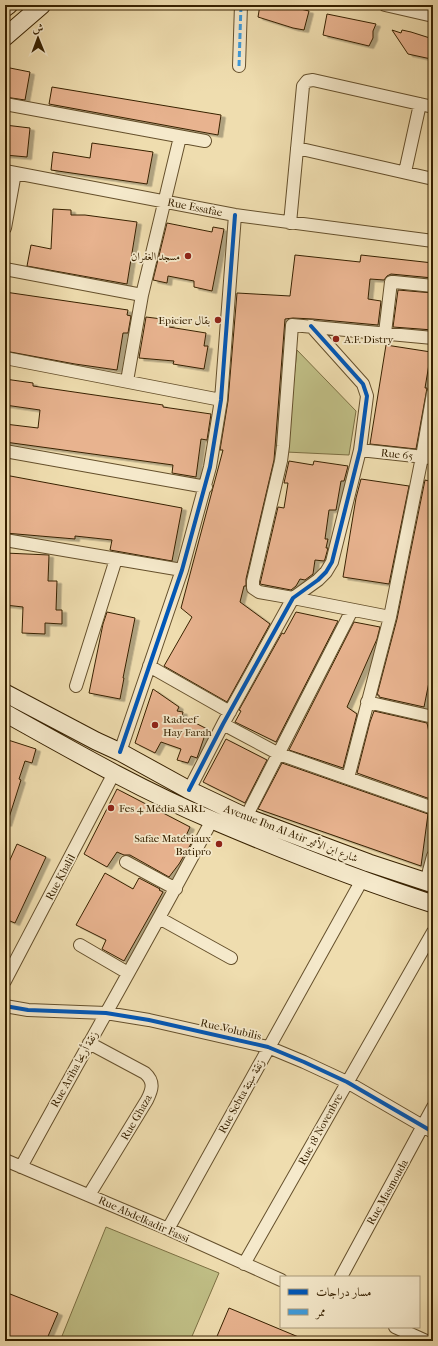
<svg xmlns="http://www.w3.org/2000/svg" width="438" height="1346" font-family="'IM FELL French Canon',Amiri,serif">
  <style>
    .green { fill: #c0bf86; stroke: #7c7043 }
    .building { fill: #e8b38f; stroke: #372100; filter: url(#shadow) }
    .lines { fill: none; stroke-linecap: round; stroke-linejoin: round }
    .street-casing { stroke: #65502c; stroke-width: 14 }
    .secondary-casing { stroke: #372100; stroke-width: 19 }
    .street { stroke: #f5e9cb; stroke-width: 12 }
    .secondary { stroke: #f5e9cb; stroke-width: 17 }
    .quiet { stroke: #3e9bdc; stroke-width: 3; stroke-dasharray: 6 3; stroke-linecap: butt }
    .cycleway-casing { stroke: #f5e9cb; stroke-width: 6 }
    .cycleway { stroke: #0057b8; stroke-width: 4 }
    .poi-dot { fill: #8f2418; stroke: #f5e9cb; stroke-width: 1.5 }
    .labels { text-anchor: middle; stroke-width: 3.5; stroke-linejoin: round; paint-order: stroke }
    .street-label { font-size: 11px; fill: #372100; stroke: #f5e9cb }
    .poi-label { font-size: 11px; fill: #372100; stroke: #f5e9cb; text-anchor: end }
  </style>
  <defs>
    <filter id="shadow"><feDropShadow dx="4.5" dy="2.5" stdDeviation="0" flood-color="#0004"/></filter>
  </defs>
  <rect width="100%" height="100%" fill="#efddaf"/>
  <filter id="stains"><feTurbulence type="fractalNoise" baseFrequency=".005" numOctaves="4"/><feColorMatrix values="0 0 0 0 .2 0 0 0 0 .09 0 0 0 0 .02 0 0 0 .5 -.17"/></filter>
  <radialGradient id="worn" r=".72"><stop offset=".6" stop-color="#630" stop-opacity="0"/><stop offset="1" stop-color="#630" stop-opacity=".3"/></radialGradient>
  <path class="green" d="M297 350 356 411 349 455 286 452Z
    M106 1227 219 1273 190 1341H60Z"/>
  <path class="building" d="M260 5H293L292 7 309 11 304 30 293 28 258 17Z
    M327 14 376 24 373 31V38L369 46 323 35Z
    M392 30 401 33 402 30 411 32 433 39 431 59 408 54Z
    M5 67 30 72 25 100 5 97Z
    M52 87 221 115 218 135 49 104Z
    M5 125 30 128 27 157 5 155Z
    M92 143 153 152 147 184 51 170 53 152 90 158Z
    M53 209 71 210V215H85L137 222 127 284 27 266 31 245 51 249Z
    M167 223 212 232 213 227 224 229 212 291 194 287V281L168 276 167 283 153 280Z
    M295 255 360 262 361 255 433 263V278L391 274 387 276 384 280 370 279 368 299 381 301 378 325 313 319 293 318 285 319 274 460 246 579V586H244L240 602 270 624 227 702 164 666 192 617 181 608 223 450H220L228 401 237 293 290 296Z
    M398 290 433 293V330L393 327Z
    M5 292 128 310 127 315 131 316 128 333H123L117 370 75 364 5 351Z
    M146 317 170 320 169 327 206 333 204 346H208L204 369 173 364 174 361 139 358Z
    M386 345 431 352 425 388H427L416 449 370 444Z
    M5 379 33 383V386L163 405V407L211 414 207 440 201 439 196 477 172 473 173 465 5 442V424L38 428 40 410 5 405Z
    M289 461 313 465 314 461 348 466 344 481H341L336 510H329L325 539H328L326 548H328L325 559 324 561 315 560 313 574 305 580 300 579 296 586 291 590 260 584 278 507 284 508 288 483H284Z
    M5 475 182 508 172 561 110 550 112 540 75 536V539L5 533Z
    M361 479 409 486 389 584 343 577 356 498Z
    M425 480 433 482V662L424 707 379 697V695H377L397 619Z
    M5 553 49 555 48 581H57L56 610H62V624L45 623V634L22 633 23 607 5 605Z
    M107 612 135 618 123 678H124L120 699 89 693 103 624Z
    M296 612 338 621 276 742 235 722 241 711 239 710 282 633 284 634Z
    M354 622 380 627 377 639 347 707 357 714 343 768 289 750Z
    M153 689 179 707 177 711 183 712 182 716 207 729 197 758 191 756 188 763 177 760 181 749 161 742 155 753 135 743Z
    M374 711 427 723 433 752V800L357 773 370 722Z
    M5 739 36 749 32 763 25 761 19 779 21 780 7 824 5 823Z
    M226 739 267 760 245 803 203 782Z
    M282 763 428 814 421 866 258 809Z
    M117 789 190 827 185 838 192 842 179 864 169 877 130 855H124L117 852 107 867 84 854Z
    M17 844 46 857 15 923 5 919V871Z
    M105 873 133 889 139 878 160 889 159 890 163 892 124 961 102 949 106 940 76 925Z
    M5 1292 58 1313 46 1341H5Z
    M229 1308 308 1341H215Z"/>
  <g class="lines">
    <defs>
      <path id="street" d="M385 5 433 16
        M239 66 241 5
        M5 104 205 141
        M297 148 433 179
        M5 171 235 215 433 241
        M405 172 420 104
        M290 223 303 86 307 81 313 80 433 107
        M5 228 15 173
        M5 269 142 295
        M385 333 391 282H394L433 286
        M5 358 221 400
        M127 381 142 295 180 137
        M360 450 433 458
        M5 451 206 487
        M5 540 182 570
        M390 617 293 598 259 592 253 588V581L281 461 283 446 292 325 433 338
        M149 666 230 712
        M76 686 116 559
        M367 702 433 717
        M223 724 279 754 433 808
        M120 752 182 570 210 467 221 400 235 215
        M348 778 390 617 422 457 433 393
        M189 790 223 724 293 598 318 580 326 572 332 562 360 450 367 396 363 384 311 326
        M246 817 352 610
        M126 862 176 889
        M426 882 433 856
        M159 918 231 958
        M80 945 128 973
        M5 981 114 773
        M5 1006 28 1010 106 1013 149 1020 268 1047 304 1062 347 1082 433 1132
        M89 1043 145 1073C155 1082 152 1090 147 1100L89 1195
        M5 1160 168 1229 281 1280
        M21 1167C84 1051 150 937 212 820
        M168 1229 362 880
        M244 1264 433 932
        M341 1277 433 1107
        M395 1327 426 1341"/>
      <path id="secondary" d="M5 8 9 5
        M5 37 42 5
        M5 693 96 741 120 752 189 790 246 817 369 863 433 884
        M5 713C73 751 141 790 212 820 285 851 358 880 433 904"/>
    </defs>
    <use href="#street" class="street-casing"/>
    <use href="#secondary" class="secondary-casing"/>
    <use href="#street" class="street"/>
    <use href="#secondary" class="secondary"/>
    <path class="quiet" d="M239 66 241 5"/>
    <defs>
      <path id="cycleway" d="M120 752 182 570 210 467 221 400 235 215
        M189 790 223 724 293 598 318 580 326 572 332 562 360 450 367 396 363 384 311 326
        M5 1006 28 1010 106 1013 149 1020 268 1047 304 1062 347 1082 433 1132"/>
    </defs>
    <use href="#cycleway" class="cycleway-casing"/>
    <use href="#cycleway" class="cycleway"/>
  </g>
  <g class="poi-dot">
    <circle cx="188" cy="256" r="4"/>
    <circle cx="218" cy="320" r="4"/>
    <circle cx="336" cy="339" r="4"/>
    <circle cx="155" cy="725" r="4"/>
    <circle cx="111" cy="808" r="4"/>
    <circle cx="219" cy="844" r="4"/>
  </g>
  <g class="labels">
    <g class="street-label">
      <text transform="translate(195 207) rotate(11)" y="4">Rue Essafae</text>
      <text transform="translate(397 454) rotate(6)" y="4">Rue 65</text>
      <text transform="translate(291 833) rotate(21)" y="4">Avenue Ibn Al Atir شارع ابن الأثير</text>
      <text transform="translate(60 877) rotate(-62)" y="4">Rue Khalil</text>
      <text transform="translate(231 1029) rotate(13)" y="4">Rue Volubilis</text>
      <text transform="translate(74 1069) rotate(-61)" y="4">Rue Ariha زنقة أريحا</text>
      <text transform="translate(241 1096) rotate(-61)" y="4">Rue Sebta زنقة سبتة</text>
      <text transform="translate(136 1117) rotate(-60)" y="4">Rue Ghaza</text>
      <text transform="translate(320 1129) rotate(-61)" y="4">Rue 18 Novenbre</text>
      <text transform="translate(387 1192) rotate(-61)" y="4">Rue Masmouda</text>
      <text transform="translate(144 1219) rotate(24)" y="4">Rue Abdelkadir Fassi</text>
    </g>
    <g class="poi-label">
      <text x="180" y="260">مسجد الغفران</text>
      <text x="210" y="324">Epicier بقال</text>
      <text x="344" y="343" text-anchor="start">A.F. Distry</text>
      <text x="163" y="723" text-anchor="start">Radeef<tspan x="163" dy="13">Hay Farah</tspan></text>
      <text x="119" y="812" text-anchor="start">Fes 4 Média SARL</text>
      <text x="211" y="842">Safae Matériaux<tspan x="211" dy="13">Batipro</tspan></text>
    </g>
  </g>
  <rect width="438" height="1346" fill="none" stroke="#efddaf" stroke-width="20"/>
  <rect x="6" y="6" width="426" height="1334" fill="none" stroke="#372100" stroke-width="2"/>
  <rect x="10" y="10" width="418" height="1326" fill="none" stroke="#372100"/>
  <rect x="280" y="1276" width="140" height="52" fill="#f5e9cb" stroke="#a9997a"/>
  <rect x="288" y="1289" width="20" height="6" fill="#0057b8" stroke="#a9997a"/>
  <text x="316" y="1296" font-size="12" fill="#372100">مسار دراجات</text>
  <rect x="288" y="1309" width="20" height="6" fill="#3e9bdc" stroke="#a9997a"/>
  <text x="316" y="1316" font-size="12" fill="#372100">ممر</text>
  <g transform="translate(38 38) rotate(359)" stroke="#f5e9cb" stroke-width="3" paint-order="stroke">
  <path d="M0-3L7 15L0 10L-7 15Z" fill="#372100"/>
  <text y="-6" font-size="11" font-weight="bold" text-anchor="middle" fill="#372100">ش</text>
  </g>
  <rect width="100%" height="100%" filter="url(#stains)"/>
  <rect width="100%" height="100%" fill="url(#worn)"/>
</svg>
